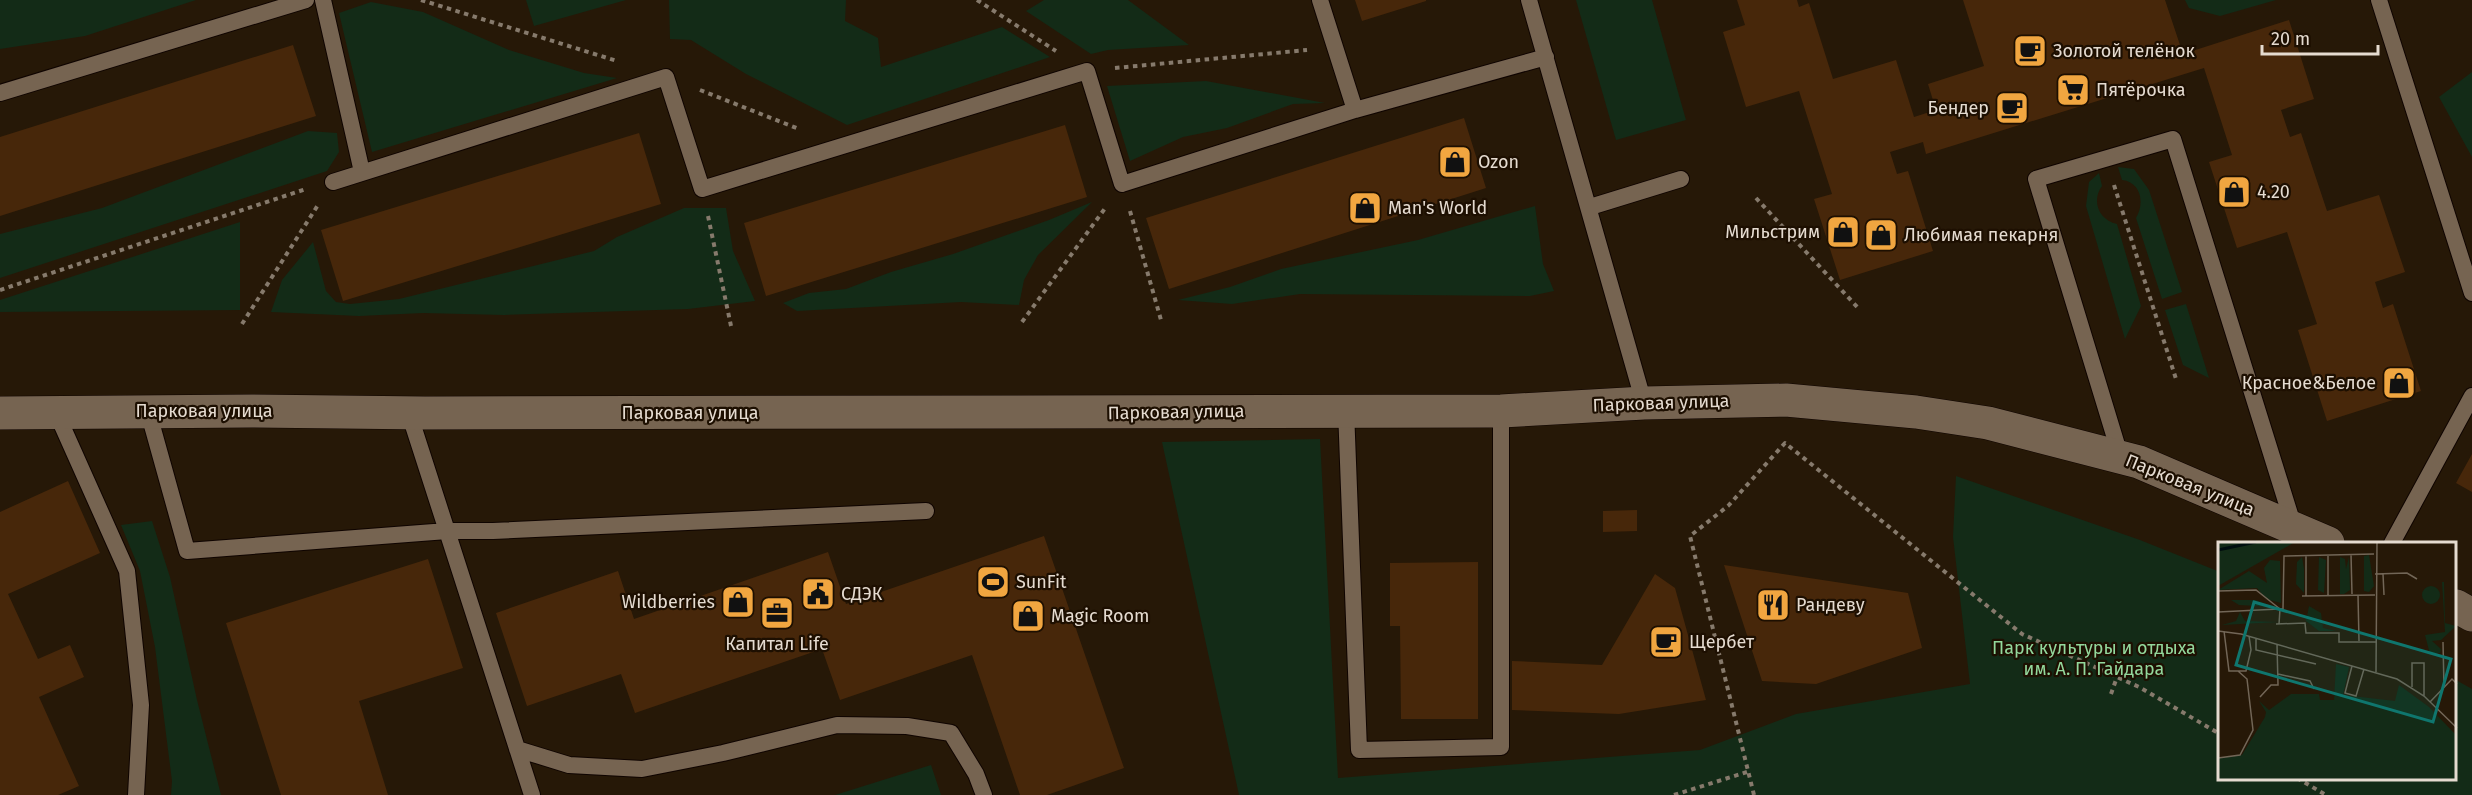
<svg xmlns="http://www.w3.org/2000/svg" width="2472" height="795" font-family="'Fira Sans',sans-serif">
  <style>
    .green { fill: #132b17 }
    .building { fill: #47270a }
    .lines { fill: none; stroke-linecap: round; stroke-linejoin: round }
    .lane-casing { stroke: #0f0400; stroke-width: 18 }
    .secondary-casing { stroke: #0f0400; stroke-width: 34 }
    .path { stroke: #867a6c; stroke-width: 4; stroke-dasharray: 4.5 4.5; stroke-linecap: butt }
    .lane { stroke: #766451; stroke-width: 16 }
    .secondary { stroke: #766451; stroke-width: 33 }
    .labels { text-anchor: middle; stroke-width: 4.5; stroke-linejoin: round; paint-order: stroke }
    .poi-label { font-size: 18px; fill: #e5dbd0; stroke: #1d0f01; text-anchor: start }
    .street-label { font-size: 18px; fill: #e5dbd0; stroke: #1d0f01 }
    .park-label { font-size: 18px; fill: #93d89c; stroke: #1d0f01 }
    .inset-river { fill: none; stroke: #000e0f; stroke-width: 3 }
    .inset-road { fill: none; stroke: #726657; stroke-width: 1.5 }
    .view { fill: #0f766e; fill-opacity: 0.15; stroke: #0f766e; stroke-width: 3 }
    .inset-edge { fill: none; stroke: #e5dbd0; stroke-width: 3 }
  </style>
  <rect width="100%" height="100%" fill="#261807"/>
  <path class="green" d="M0 0H196L85 36 0 49Z
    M526 0H626L534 26Z
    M669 0H846L845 21 878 38 881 67 1002 27 1050 57 847 125 746 74 691 40 670 39Z
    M1044 0H1128L1189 45 1108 50 1091 54 1026 11Z
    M1576 0H1652L1686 120 1616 140Z
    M2185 0H2276L2220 16 2189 8Z
    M371 2 423 12 509 50 584 73 617 78 372 152 339 13Z
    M2472 72V157L2439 97Z
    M1206 81 1325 103 1293 104 1227 128 1183 137 1130 161 1107 86Z
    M308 131 337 133 339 152 327 171 0 278V234L102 208Z
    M2118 167 2134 169 2149 190 2182 292 2162 299 2136 218C2145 203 2141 182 2122 180Z
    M2099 173 2102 186C2091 201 2099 220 2117 224L2141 306 2125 339 2086 206 2089 182Z
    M1092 202 1038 255 1024 280 1019 305 961 302 797 311 783 303 809 293 846 289 891 272 953 254 1049 220Z
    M1535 206 1543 264 1554 291 1530 296 1300 294 1232 304 1178 300 1230 287 1281 269 1418 240Z
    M684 208H726L733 251 755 301 688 309 504 315 423 313 359 316 271 312 282 280 313 242 326 291 336 302 350 304 399 299 594 251 617 237Z
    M240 222V310L0 312V300Z
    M2186 304 2209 378 2183 365 2165 310Z
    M1320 439 1338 778 1700 750 1796 714 1970 684 1953 537 1956 476 2140 540 2220 572V778H2456V680L2472 689V795H1239L1162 442Z
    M152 521 170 577 197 700 221 795H171L172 781 155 647 140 571 121 525Z
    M931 765 941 795H834H835Z"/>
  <path class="building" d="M1355 0H1426V1L1362 21Z
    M1737 0H1797L1799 7 1809 3 1833 79 1896 60 1914 117 1936 110 1928 84 1984 66 1963 0H2165L2183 54 2289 20 2314 99 2281 110 2290 137 2301 133 2327 211 2379 195 2405 272 2375 282 2383 308 2393 304 2421 391 2327 421 2298 330 2317 324 2287 232 2237 248 2209 162 2232 155 2204 68 1926 154 1923 142 1890 152 1897 174 1908 171 1933 251 1840 280 1814 199 1832 194 1799 91 1746 107 1723 32 1745 25Z
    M293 45 316 116 0 216V137Z
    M1464 118 1486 188 1169 289 1146 218Z
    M1065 125 1087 197 766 296 744 223Z
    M639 133 661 204 343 301 321 230Z
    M2472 454V492L2456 483Z
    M68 481 100 553 8 594 38 659 70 645 84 677 39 697 79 786 58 795H0V512Z
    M1637 510V531L1603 532V511Z
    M1044 536 1124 768 1047 795H1020L972 655 840 700 822 649 635 713 621 674 527 706 496 613 618 571 634 619 828 552 846 604Z
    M428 559 463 668 359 701 388 795H281L226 623Z
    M1478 562V719H1401L1400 626H1390V563Z
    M1724 565 1908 593 1922 648 1816 684 1762 681Z
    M1655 574 1675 588 1706 700 1619 714 1512 710V661L1602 665Z"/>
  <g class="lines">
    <defs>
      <path id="lane" d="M323 0 362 172
        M1320 0 1355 110
        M1529 0 1644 403
        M2379 0 2472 293
        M0 93 306 0
        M333 182 666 77 702 189 1087 71 1122 184 1355 110 1546 57
        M1590 207 1681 179
        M1346 410 1359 750 1501 747V411
        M148 411 187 551 447 531H493L926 511
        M56 412 127 571 141 705 136 795
        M409 413 532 795
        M2121 458 2036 179 2173 139 2294 527
        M2392 543 2472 396
        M517 749 569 765 642 769 723 753 837 725 907 726 951 733 976 774 984 795"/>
      <path id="secondary" d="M0 413 252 411 425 413 1501 411 1644 403 1786 400 1916 412 1988 423 2139 462 2328 543
        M2456 606 2472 615"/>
    </defs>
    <use href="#lane" class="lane-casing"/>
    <use href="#secondary" class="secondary-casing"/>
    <path class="path" d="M421 0 617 61
      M977 0 1056 51
      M1115 68 1307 50
      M700 90 799 129
      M2114 185 2177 382
      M1756 198 1860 310
      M1130 211 1161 320
      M708 216 731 326
      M0 290 306 189
      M1022 322 1106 207
      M242 324 318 205
      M2111 694 2117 677
      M2297 778 2326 795
      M1674 795 1747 772
      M1754 795 1690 536 1728 506 1785 443 2022 634 2139 687 2220 734"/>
    <use href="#lane" class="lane"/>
    <use href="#secondary" class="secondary"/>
  </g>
  <defs>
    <symbol id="cafe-square" viewBox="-11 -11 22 22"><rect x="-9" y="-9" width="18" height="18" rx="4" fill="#f1a640" stroke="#1d0f01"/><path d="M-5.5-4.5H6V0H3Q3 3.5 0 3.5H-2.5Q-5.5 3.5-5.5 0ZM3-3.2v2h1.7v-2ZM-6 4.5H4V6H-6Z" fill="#111"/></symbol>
    <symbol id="supermarket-square" viewBox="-11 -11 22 22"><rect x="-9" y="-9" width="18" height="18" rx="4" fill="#f1a640" stroke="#1d0f01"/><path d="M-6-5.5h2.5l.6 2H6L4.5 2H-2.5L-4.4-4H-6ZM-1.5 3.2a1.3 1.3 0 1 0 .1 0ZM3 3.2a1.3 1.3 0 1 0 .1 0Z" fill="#111"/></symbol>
    <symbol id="shop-square" viewBox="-11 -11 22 22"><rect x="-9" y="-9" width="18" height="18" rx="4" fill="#f1a640" stroke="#1d0f01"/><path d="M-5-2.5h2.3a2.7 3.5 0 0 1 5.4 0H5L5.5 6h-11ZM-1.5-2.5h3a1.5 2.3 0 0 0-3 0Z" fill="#111"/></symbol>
    <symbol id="stadium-square" viewBox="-11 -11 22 22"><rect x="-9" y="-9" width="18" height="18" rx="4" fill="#f1a640" stroke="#1d0f01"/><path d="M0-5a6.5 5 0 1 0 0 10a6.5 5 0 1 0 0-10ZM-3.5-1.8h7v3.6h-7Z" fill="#111"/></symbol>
    <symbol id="civic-square" viewBox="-11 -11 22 22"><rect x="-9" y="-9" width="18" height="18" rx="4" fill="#f1a640" stroke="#1d0f01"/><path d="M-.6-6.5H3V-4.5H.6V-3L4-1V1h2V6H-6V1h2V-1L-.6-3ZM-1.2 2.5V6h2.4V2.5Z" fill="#111"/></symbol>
    <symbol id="restaurant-square" viewBox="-11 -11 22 22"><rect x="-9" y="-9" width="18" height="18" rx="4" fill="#f1a640" stroke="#1d0f01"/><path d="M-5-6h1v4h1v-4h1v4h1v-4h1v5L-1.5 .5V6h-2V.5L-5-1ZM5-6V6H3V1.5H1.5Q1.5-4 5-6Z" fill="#111"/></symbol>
    <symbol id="office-square" viewBox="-11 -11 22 22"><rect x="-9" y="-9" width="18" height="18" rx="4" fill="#f1a640" stroke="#1d0f01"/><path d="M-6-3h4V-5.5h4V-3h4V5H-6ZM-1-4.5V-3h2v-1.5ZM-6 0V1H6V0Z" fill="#111"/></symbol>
  </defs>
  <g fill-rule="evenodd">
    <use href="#cafe-square" x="2011" y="32" width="38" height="38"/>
    <use href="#supermarket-square" x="2054" y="71" width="38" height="38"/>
    <use href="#cafe-square" x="1993" y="89" width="38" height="38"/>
    <use href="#shop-square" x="1436" y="143" width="38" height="38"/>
    <use href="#shop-square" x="2215" y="173" width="38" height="38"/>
    <use href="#shop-square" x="1346" y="189" width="38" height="38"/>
    <use href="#shop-square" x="1824" y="213" width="38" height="38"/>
    <use href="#shop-square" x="1862" y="216" width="38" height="38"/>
    <use href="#shop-square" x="2380" y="364" width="38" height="38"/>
    <use href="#stadium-square" x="974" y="563" width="38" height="38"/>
    <use href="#civic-square" x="799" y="575" width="38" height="38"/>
    <use href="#shop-square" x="719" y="583" width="38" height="38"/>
    <use href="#restaurant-square" x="1754" y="586" width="38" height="38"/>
    <use href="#office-square" x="758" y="594" width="38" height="38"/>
    <use href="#shop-square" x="1009" y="597" width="38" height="38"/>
    <use href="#cafe-square" x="1647" y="623" width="38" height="38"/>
  </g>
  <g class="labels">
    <g class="poi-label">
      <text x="2053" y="57">Золотой телёнок</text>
      <text x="2096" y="96">Пятёрочка</text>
      <text x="1989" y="114" text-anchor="end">Бендер</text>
      <text x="1478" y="168">Ozon</text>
      <text x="2257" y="198">4.20</text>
      <text x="1388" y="214">Man's World</text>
      <text x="1820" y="238" text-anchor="end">Мильстрим</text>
      <text x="1904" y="241">Любимая пекарня</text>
      <text x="2376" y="389" text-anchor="end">Красное&amp;Белое</text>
      <text x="1016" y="588">SunFit</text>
      <text x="841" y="600">СДЭК</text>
      <text x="715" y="608" text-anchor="end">Wildberries</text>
      <text x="1796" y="611">Рандеву</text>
      <text x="1051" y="622">Magic Room</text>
      <text x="1689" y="648">Щербет</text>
      <text x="777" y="650" text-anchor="middle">Капитал Life</text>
    </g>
    <g class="street-label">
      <text transform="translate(1661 403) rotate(-2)" y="6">Парковая улица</text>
      <text x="204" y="417">Парковая улица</text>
      <text transform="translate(1176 412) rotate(-1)" y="6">Парковая улица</text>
      <text x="690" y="419">Парковая улица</text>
      <text transform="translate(2190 485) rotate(22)" y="6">Парковая улица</text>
    </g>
    <g class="park-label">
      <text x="2094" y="654">Парк культуры и отдыха<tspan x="2094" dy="21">им. А. П. Гайдара</tspan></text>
    </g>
  </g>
  <g transform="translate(2218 542)">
    <rect width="238" height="238" fill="#261807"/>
    <path d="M0 0H77L0 44ZM151 13 156 44 151 50 146 49V14ZM84 15 86 27V51L78 42 79 20ZM101 15 108 18 106 51 100 48ZM122 15 127 17 128 27 131 15 132 48 126 52H122ZM52 18 62 19 63 61 48 57 39 46 0 48 31 29 49 41 46 26ZM224 40H226L227 81 238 84 223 98 214 99 223 107 222 111 212 112 207 93 227 90ZM204 53a9 9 0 1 1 18 0a9 9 0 1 1-18 0ZM13 58H38L56 65 21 63ZM91 64 103 71 105 86 118 89H101L88 79ZM22 70 27 79 60 80 4 83 18 79ZM118 122 131 125 125 153 177 159 181 143 211 165 238 193V238H0V216L24 213 47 175 48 170 41 159 51 168 73 152H101L102 158H116Z" fill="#132b17"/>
    <path class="inset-river" d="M0 8 38 0"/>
    <path class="inset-road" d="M133 12 134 52M88 13V54M110 13V53M157 32 189 31 199 37M165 32 166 53M0 49 38 48 62 67M140 53 141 99M84 54 157 53M0 70 61 67M58 82 87 81 88 91H121V100H158M61 82 62 67H65L66 14 156 12M0 89 23 92 179 137 206 154 239 186M6 89 11 129H28L33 108 31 94M38 96V108L98 122M225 100 226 146M134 124 127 151 138 154 146 127M158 130 159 0M60 132 92 139 96 147M194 145V121H206V154M42 155 53 143H60L59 102M212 160 234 137 239 142M0 216 22 213 35 188 29 137 20 129"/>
    <path class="view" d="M36 60 233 117 215 180 18 123Z"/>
    <rect width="238" height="238" class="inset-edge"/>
  </g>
  <path d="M2262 45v9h116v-9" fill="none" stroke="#e5dbd0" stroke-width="3"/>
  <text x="2271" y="45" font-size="18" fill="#e5dbd0" stroke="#1d0f01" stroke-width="4.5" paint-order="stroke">20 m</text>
</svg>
